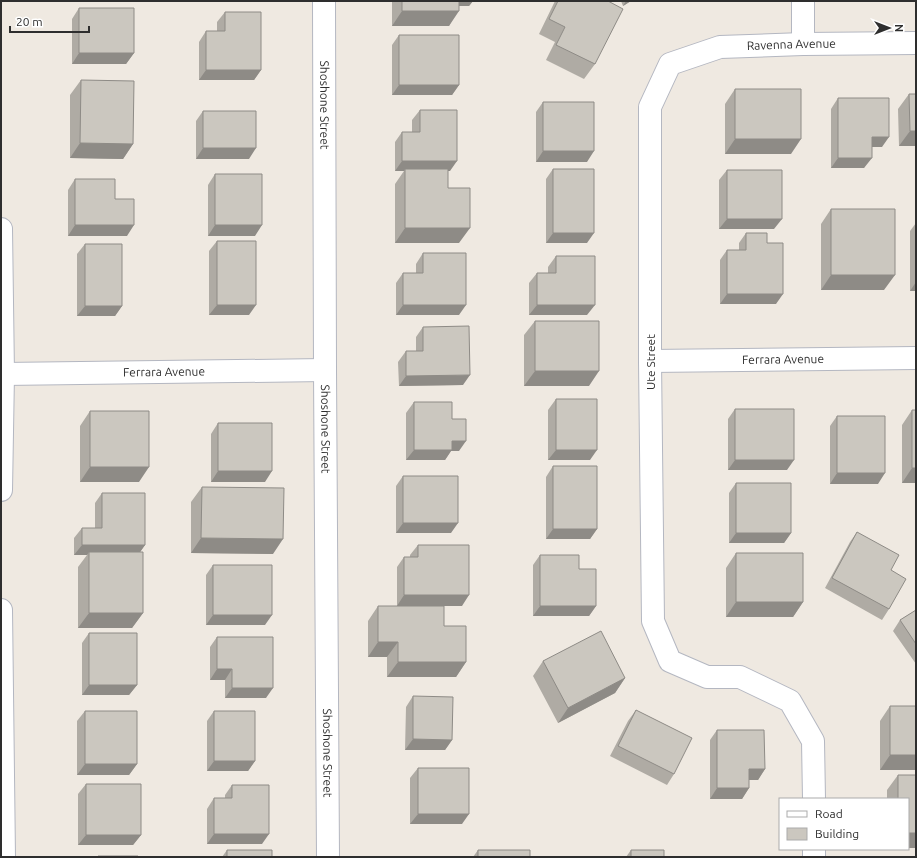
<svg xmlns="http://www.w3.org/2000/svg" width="917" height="858" font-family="Ubuntu,sans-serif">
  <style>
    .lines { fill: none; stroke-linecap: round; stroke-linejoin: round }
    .street-casing { stroke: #b4b7c1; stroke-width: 24 }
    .street { stroke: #fff; stroke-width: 22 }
    .wall { fill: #afaba4 }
    .shaded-wall { fill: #8e8b86 }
    .building { fill: #cbc7bf; stroke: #8e8b86 }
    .labels { text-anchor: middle; stroke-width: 4; stroke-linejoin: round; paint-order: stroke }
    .street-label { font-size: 12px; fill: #2e2e2e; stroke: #fff }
  </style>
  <rect width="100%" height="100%" fill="#efe9e1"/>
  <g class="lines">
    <defs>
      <g id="street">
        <path id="s1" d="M324 1 325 370 328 857"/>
        <path d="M803 1V44"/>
        <path d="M1 229 3 374 1 490"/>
        <path id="s2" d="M650 361 916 358"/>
        <path id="s3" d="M3 374 325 370"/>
        <path d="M1 610 4 857"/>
        <path id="s4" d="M814 799 813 741 790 701 740 677H707L670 661 653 621 650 361V107L670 64 720 47 803 44 916 43"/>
        <path d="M814 849V857"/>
      </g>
    </defs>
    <use href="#street" class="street-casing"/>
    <use href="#street" class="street"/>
  </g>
  <path class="wall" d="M392 1H473L469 6H459L449 26H392Z
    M555 1H608L595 64 584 79 546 60 555 42 539 34Z
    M621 1H631L623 6Z
    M79 8 134 53 126 64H72V19Z
    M225 12 261 70 254 80H199V42L206 31H217V22Z
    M399 35 459 85 452 95H392V45Z
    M81 80 133 144 123 159 70 158V95Z
    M735 89 791 154H725V104Z
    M909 94H916V146H899L898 109Z
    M838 98 882 147H872L864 168H831V109Z
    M543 102 587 162H536V112Z
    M420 110 450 171H448V188L459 243H395V184L404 171H395V142L402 132H412V120Z
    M203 111 249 159H196V121Z
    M553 169 587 243H546V179Z
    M727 170 774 229H719V180Z
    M215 174 255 236H208V185Z
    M75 179 115 199 127 236H68V190Z
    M831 209 884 290H821V224Z
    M916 223V291H910V231Z
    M746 233 767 243 776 304H720V260L727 250H739V243Z
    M217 241 249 315H209V251Z
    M85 244 122 306 115 316H77V254Z
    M423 253 459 315H396V283L403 273H416V264Z
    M556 256 587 315H529V283L537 273H548V267Z
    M535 321 589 386H524V335Z
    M423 327 463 385 399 386 398 362 406 351H416V337Z
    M556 399 590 460H548V410Z
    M414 402 452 419 459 451H451L445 460H406V413Z
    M735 409 787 470H728V419Z
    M912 410 916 483H902V425Z
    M90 411 139 482H80V426Z
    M837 416 878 484H830V426Z
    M218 423 265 482H211V434Z
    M553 466 597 529 590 539H546V477Z
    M403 476 451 533H396V486Z
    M736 483 791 533 784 543H729V493Z
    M202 487 273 554 191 553V502Z
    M102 493 145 545 140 552 143 613 132 628H78V567L87 555H74V538L82 528H95V503Z
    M857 532 891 570 889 609 882 620 825 588 850 542Z
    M418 545 462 606H397V567L404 557H410V555Z
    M736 553 803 602 793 617H726V568Z
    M540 555 579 569 596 606 589 616H533V565Z
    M213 565 265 625H206V575Z
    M378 606 444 626 466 662 456 677H387V657H368V621Z
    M916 610V664L893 631 900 620Z
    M89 633 137 685 129 695H82V643Z
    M217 637 266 698H225V680H210V647Z
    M543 661 625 678 615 693 558 723 533 676Z
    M413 696 452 740 445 750H405L406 707Z
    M890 706 916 770H880V721Z
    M636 710 674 774 667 785 610 756 628 721Z
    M85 711 137 764 129 775H77V721Z
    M214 711 255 761 248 771H207V721Z
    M717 730 765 769 758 780H749V788L742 799H710V740Z
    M418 768 462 824H410V778Z
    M898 775H916V848H908V799H887V790Z
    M86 784 141 835 133 845H78V794Z
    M232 785 262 844H207V809L214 798H225V795Z
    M227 850 272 857H222Z
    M478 850 530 857H473Z
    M631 850 664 857H626Z"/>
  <path class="shaded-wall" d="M452 1H473L469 6H449Z
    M626 1H631L623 6Z
    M402 11H459L449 26H392Z
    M79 53H134L126 64H72Z
    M206 70H261L254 80H199Z
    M399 85H459L452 95H392Z
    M910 131H916V146H899Z
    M872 137H889L882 147H864Z
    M735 139H801L791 154H725Z
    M80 143 133 144 123 159 70 158Z
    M203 148H256L249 159H196Z
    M543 151H594L587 162H536Z
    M838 158H872L864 168H831Z
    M402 161H457L450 171H405V169L404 171H395Z
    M727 219H782L774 229H719Z
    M75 225H134L127 236H68Z
    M215 225H262L255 236H208Z
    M405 228H470L459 243H395Z
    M553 233H594L587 243H546Z
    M831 275H895L884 290H821Z
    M916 282V291H910Z
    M727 294H783L776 304H720Z
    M217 305H256L249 315H209Z
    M403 305H466L459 315H396Z
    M537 305H595L587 315H529Z
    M85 306H122L115 316H77Z
    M535 371H599L589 386H524Z
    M470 375 463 385 399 386 406 376Z
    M452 441H466L459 451H451L445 460H406L414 450Z
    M556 450H597L590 460H548Z
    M735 460H794L787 470H728Z
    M90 467H149L139 482H80Z
    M912 468H916V483H902Z
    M218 471H272L265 482H211Z
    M837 473H885L878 484H830Z
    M403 523H458L451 533H396Z
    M553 529H597L590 539H546Z
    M736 533H791L784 543H729Z
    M201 538 283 539 273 554 191 553Z
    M82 545H145L138 555 89 552 87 555H74Z
    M404 595H469L462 606H397Z
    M736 602H803L793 617H726Z
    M540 606H596L589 616H533Z
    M89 613H143L132 628H78Z
    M213 615H272L265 625H206Z
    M378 642H398L387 657H368Z
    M398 662H466L456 677H387Z
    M217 669H232L225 680H210Z
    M625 678 615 693 558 723 568 708Z
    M89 685H137L129 695H82Z
    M232 688H273L266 698H225Z
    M413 739 452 740 445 750H405Z
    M890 755H916V770H880Z
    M214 761H255L248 771H207Z
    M85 764H137L129 775H77Z
    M749 769H765L758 780H742Z
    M717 788H749L742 799H710Z
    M418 814H469L462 824H410Z
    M908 833H916V848H908Z
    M214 834H269L262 844H207Z
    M86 835H141L133 845H78Z"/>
  <path class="building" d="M402 1H459V11H402Z
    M558 1H608L623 9 595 64 556 45 565 27 549 19Z
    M79 8H134V53H79Z
    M225 12H261V70H206V31H225Z
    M399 35H459V85H399Z
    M81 80 134 81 133 144 80 143Z
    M735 89H801V139H735Z
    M909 94H916V131H910Z
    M838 98H889V137H872V158H838Z
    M543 102H594V151H543Z
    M420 110H457V161H402V132H420Z
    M203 111H256V148H203Z
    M405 169H448V188H470V228H405Z
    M553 169H594V233H553Z
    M727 170H782V219H727Z
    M215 174H262V225H215Z
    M75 179H115V199H134V225H75Z
    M831 209H895V275H831Z
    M746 233H767V243H783V294H727V250H746Z
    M217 241H256V305H217Z
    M85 244H122V306H85Z
    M423 253H466V305H403V273H423Z
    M556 256H595V305H537V273H556Z
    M535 321H599V371H535Z
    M469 326 470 375 406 376V351H423V327Z
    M556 399H597V450H556Z
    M414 402H452V419H466V441H452V450H414Z
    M735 409H794V460H735Z
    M912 410H916V468H912Z
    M90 411H149V467H90Z
    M837 416H885V473H837Z
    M218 423H272V471H218Z
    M553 466H597V529H553Z
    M403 476H458V523H403Z
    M736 483H791V533H736Z
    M202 487 284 488 283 539 201 538Z
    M102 493H145V545H82V528H102Z
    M857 532 899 555 891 570 906 579 889 609 832 578Z
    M418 545H469V595H404V557H418Z
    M89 552H143V613H89Z
    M736 553H803V602H736Z
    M540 555H579V569H596V606H540Z
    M213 565H272V615H213Z
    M378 606H444V626H466V662H398V642H378Z
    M916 610V644L900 620Z
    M601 631 625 678 568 708 543 661Z
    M89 633H137V685H89Z
    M217 637H273V688H232V669H217Z
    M413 696 453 697 452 740 413 739Z
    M890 706H916V755H890Z
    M636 710 692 738 674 774 618 746Z
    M85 711H137V764H85Z
    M214 711H255V761H214Z
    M717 730H764L765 769H749V788H717Z
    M418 768H469V814H418Z
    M898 775H916V833H908V799H898Z
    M86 784H141V835H86Z
    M232 785H269V834H214V798H232Z
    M227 850H272V857H227Z
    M478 850H530V857H478Z
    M631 850H664V857H631Z
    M98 856H138V857H98Z"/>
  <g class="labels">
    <g class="street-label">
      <text dy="4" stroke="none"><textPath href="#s4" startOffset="962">Ravenna Avenue</textPath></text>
      <text dy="4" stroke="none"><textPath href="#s1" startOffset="104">Shoshone Street</textPath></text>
      <text dy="4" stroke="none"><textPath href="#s2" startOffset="133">Ferrara Avenue</textPath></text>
      <text transform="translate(651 362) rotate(-90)" y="4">Ute Street</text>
      <text dy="4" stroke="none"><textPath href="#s3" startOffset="161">Ferrara Avenue</textPath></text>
      <text dy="4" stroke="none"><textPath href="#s1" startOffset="428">Shoshone Street</textPath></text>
      <text dy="4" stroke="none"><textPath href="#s1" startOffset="752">Shoshone Street</textPath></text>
    </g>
  </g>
  <rect width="917" height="858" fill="none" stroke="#2e2e2e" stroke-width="4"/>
  <rect x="779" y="798" width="130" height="52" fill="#ffffff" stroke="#ababab"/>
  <rect x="787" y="811" width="20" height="6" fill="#ffffff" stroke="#ababab"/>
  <text x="815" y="818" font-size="12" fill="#2e2e2e">Road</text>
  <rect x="787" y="828" width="20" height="12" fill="#cbc7bf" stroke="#ababab"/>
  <text x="815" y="838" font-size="12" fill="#2e2e2e">Building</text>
  <g transform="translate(889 28) rotate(90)" stroke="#ffffff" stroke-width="3" paint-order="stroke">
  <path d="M0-3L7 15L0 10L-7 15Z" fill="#2e2e2e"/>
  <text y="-6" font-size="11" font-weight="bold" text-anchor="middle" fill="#2e2e2e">N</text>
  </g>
  <path d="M10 26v6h79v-6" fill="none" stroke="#2e2e2e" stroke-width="2"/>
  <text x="16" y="26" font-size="12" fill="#2e2e2e" stroke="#ffffff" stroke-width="3" paint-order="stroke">20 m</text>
</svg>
